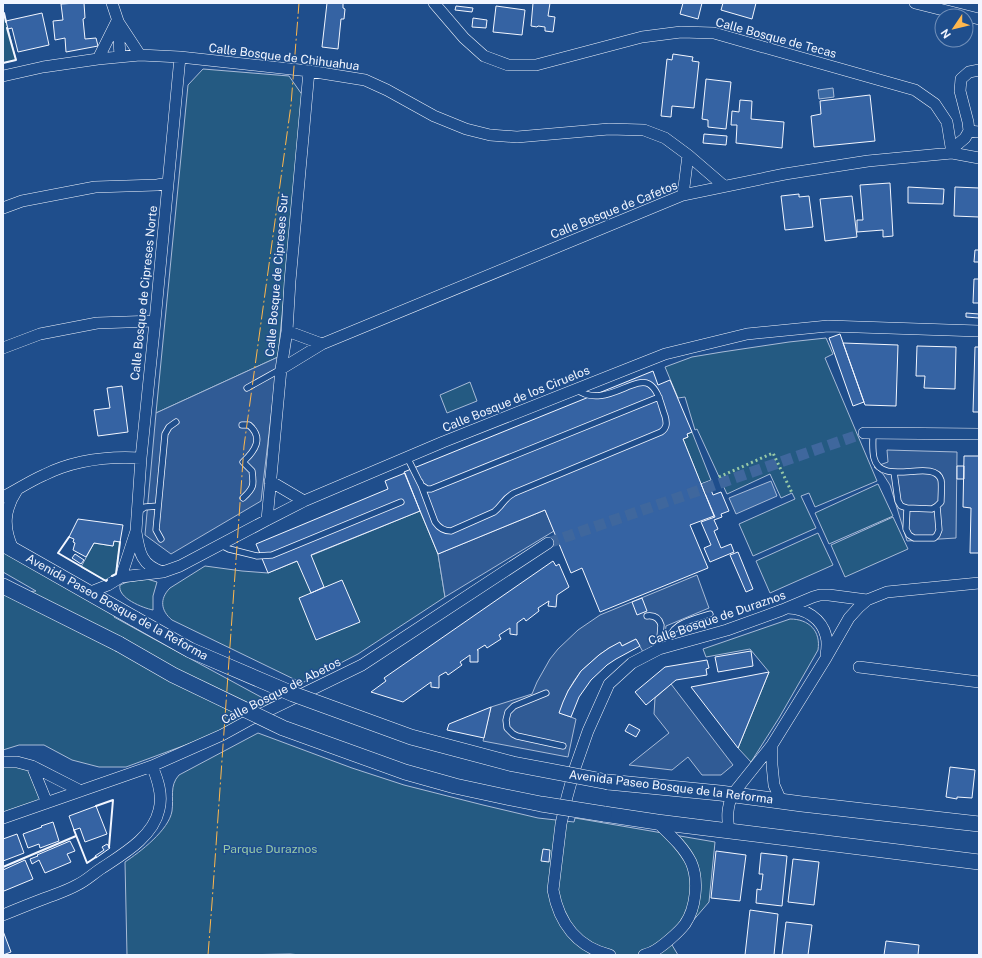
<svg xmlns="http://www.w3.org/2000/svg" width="982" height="958" font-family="'Public Sans',sans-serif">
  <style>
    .green { fill: #245a82; stroke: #a8bbd7 }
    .parking { fill: #305b95; stroke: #a8bbd7 }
    .water { fill: #3b69a3; stroke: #a8bbd7 }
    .building { fill: #3563a3; stroke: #f2f6ff }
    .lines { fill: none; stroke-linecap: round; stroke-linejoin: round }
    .street-tunnel { stroke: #3f679d; stroke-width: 11; stroke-dasharray: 11 5.5; stroke-linecap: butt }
    .lane-casing { stroke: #f2f6ff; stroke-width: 7 }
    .street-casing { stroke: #f2f6ff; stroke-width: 12 }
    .secondary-casing { stroke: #f2f6ff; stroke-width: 16 }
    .lane { stroke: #1f4e8c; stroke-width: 5.5 }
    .street { stroke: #1f4e8c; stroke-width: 11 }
    .secondary { stroke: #1f4e8c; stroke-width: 15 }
    .secondary-bridge-casing { stroke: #f2f6ff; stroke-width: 16; stroke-linecap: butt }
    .secondary-bridge { stroke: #1f4e8c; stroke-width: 15 }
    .hedge { stroke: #97c8a6; stroke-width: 3; stroke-dasharray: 2 3; stroke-linecap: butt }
    .wall { stroke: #f2f6ff; stroke-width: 2 }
    .power { stroke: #ffb74d; stroke-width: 1; stroke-dasharray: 14 3 2 3; stroke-linecap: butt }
    .labels { text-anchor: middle; stroke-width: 3; stroke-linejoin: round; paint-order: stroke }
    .street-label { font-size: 12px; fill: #f2f6ff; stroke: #1f4e8c }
    .park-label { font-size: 12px; fill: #97c8a6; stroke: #1f4e8c }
  </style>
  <rect width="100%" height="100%" fill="#1f4e8c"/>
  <path class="green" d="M3 13H4L16 60 3 63Z
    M203 69 289 76 303 96 278 357 156 413 188 85Z
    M826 338 833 354 825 358 877 481 815 507 809 493 801 496 816 528 753 556 739 524 795 499 792 493 781 498 770 474 727 494 697 429 695 430 685 397 678 398 665 367 692 357 722 352 789 342Z
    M470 382 477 401 447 413 440 395Z
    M692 432 711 480 701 484 683 439 688 437 687 434Z
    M878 484 893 516 829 544 815 513Z
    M420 511 438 554 445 597 358 654 302 683 172 620C161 611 159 599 170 588L205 566 242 571 268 573Z
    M893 517 908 549 845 577 831 545Z
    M818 533 833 565 770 593 756 561Z
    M114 541 120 542 116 574 106 581 81 567 94 543 113 546Z
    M3 548 116 613 114 617 154 639 283 709 126 767H99L72 760 44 745H19L3 750V595L14 593 36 591 3 572Z
    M147 579 157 582 153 596V610C143 608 117 598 120 585L127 582Z
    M790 619C809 619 821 631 818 650L779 718 751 762 738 748 769 672 750 649 706 657 703 649Z
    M258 733 352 768 404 785 483 805 538 818 574 822 575 818 715 842 709 902 672 945 678 955H301L290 954 234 955H127L125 862C140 852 169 830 172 811 174 798 169 786 179 775Z
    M3 762 32 766 47 803 3 818Z"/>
  <path class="parking" d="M278 357 261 501 171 554 145 535 156 413Z
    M887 450 957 452 956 538 907 541 890 485 883 474 874 467 888 462Z
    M545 510 554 531 445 597 438 554Z
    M697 575 709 608 666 626 664 643 643 652 636 639 622 646 620 643 609 648 599 655 581 671 574 681 568 691 560 713 576 719 568 757 483 741 491 707 532 694 537 682 550 659 558 649 578 630 600 615Z
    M671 684 733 765 721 775H702L688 757 672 770 629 765 669 733 654 714 655 698Z"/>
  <path class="water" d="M833 88 834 97 819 99 818 90Z
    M771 481 777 496 736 514 729 498Z"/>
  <path class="building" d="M77 3H84L85 18 83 19 85 39 96 38 98 46 66 52 65 38 55 40 53 21 63 20 61 4Z
    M327 3H343V8L345 9 344 19H341L338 49 322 47Z
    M533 3H550L548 16 555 17 553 32 545 31V27L538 26 537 27 531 26Z
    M683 3H702L698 19 680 14Z
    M723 3H756L752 19 721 10Z
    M456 6 473 8 472 12 455 10Z
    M496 6 525 10 522 35 493 32Z
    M42 13 49 45 18 52 12 28 8 29 6 21Z
    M473 18 487 20 486 28 472 27Z
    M673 54 693 57 692 61 699 62 694 108 672 106 671 117 661 116 667 59 672 60Z
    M706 79 731 82 726 129 708 127V120L702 119Z
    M870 95 875 141 814 147 811 116 821 114 820 101Z
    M740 100 752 101 751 119 784 122 782 148 736 143 737 125H731L732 111 739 112Z
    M704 134 727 136 726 145 703 143Z
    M890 183 893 236 883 237V230L857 232V220H863L860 185Z
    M908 187 944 189 943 204 908 203Z
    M955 187 979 188V217L954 216Z
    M799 194V197L809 196 813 227 785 230 781 196Z
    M852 196 857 237 825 241 820 199Z
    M975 250H979V262H974Z
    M974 279H979V303H973Z
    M966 313 979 314V318L966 317Z
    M840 334 864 402 853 406 829 338Z
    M843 343 898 345 896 406 865 405Z
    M917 346 956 347 955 389 924 388 925 376H916Z
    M975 347H979V412H973Z
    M653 371 658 385 670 380 692 432 687 434 688 437 683 439 714 516 690 525 708 568 600 612 582 568 571 573 545 510 438 554 404 472Z
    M122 386 128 432 98 436 94 410 110 408 107 388Z
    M964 456H979V553H970L971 508 963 507Z
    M957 466H964V479H957Z
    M405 473 420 511 311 555 324 587 311 593 297 561 268 573 256 544 388 489 385 481Z
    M708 482 713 495 721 492 729 511 721 514 722 517 714 520 718 529 714 531 721 548 731 544 734 552 710 562 704 548 711 545 701 522 715 517 701 484Z
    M78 519 123 525 120 542 114 541 113 546 94 543 86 557 73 550 75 543 73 542 74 539 69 537Z
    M738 552 753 589 746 592 730 555Z
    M75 554 84 560 81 564 72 558Z
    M553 561 556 566 559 564 569 587 557 595 556 607 548 606 549 601 538 608 539 611 526 621 524 618 517 623V635L510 634V628L499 635 501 639 487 648 485 645 477 650H478V662H470V655L460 662 462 665 448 675 446 672 439 676V688L431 687V682L403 702 371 692 386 681 384 678Z
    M342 580 360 622 316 640 299 598Z
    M642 598 647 611 637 615 632 602Z
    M636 639 640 646 616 659 607 665 591 680 579 697 571 717 559 713 563 702 568 691 581 671 599 655 609 648 620 642 622 646Z
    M751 651 753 666 718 672 715 657Z
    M707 660 709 668 706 669 707 675 676 680 646 705 635 692 665 667Z
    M769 672 738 748 691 687Z
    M491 707 484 738 447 730 449 724Z
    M629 724 640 730 636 737 625 731Z
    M950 767 975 770 972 798 957 797V799L946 797Z
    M96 806 107 834 85 842 80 828 74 830 69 816Z
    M53 822 59 841 40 848 39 844 28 848 23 834 42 827 41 826Z
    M17 834 24 853 3 861V839Z
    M70 841 75 851 67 854 71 862 45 873 39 860 32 864 30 859 38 856 37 855Z
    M107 844 110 848 96 858 95 856 104 850 102 847Z
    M543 849 550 850 549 862 541 861Z
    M716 851 746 855 740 901 711 898Z
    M761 853 787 856 782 906 756 903 757 889 761 890 763 874H759Z
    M793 859 819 862 814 905 788 902Z
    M25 860 33 879 4 891 3 889V870Z
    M750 910 778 914 774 955H745Z
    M786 922 812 925 808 955H782Z
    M3 931 11 952 3 955Z
    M886 941 919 945 918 955H884Z"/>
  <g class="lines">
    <path class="street-tunnel" d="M548 543 864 433"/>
    <defs>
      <path id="lane" d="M247 388 281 369
        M242 425H249C264 438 255 451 243 462L252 471C254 485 254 488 243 498
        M873 433C873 441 872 450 874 458 881 488 934 457 941 480 942 485 941 496 941 502L937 506 932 509 907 508 901 506 898 501 894 472
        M407 457 421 485 427 489H431L659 397
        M420 482 435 522C439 528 444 531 451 531L494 512C503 505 503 499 514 493L661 432C667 428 667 423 665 416 661 406 659 390 649 384 634 375 603 410 576 389
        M907 508 906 529 909 535 914 538H934L937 535 939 530 937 506
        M138 512 145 507 158 506
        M161 539 156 530 165 434 169 427 176 422
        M221 545 229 549 257 556 272 555 401 502
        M647 616C654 615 659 618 661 625L659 649
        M668 646C668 623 692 620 710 614
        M546 693 514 706 508 712 506 720 507 728 513 734 517 736 563 746"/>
      <path id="street" d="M112 3 118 21 120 57
        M434 3 464 38 484 56 508 65H536L642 37 681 32 714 33 915 90 935 104 947 122 952 153
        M915 3 979 19
        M119 23 140 55
        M98 59 117 21
        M3 76 43 67 98 59 140 55 180 57 309 71 365 80 387 90 434 116 466 129 490 135 517 137 609 129 644 130 665 138 688 155 724 186
        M969 131 979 132
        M952 149 965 138 969 131 968 122 960 91 961 79 969 72 979 70
        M683 195 688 155
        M3 208 22 201 95 187 157 185 168 183
        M287 331 322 344
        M3 348 40 334 97 323 155 321
        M281 369 322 344 683 195 785 174 868 161 952 153 979 158
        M864 433 979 434
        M270 481 304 501
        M3 497C17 490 30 481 44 475 74 460 108 456 141 458
        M267 520 281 369 287 331 290 281 309 71
        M136 532C139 551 141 566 163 572
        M13 549C3 527 4 510 17 490
        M121 577 136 531 141 458 155 321 180 57
        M88 593 108 585 121 577 163 572 180 566 267 520 304 501 443 442 665 354 747 334 828 326 979 331
        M788 608C805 608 822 619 826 636 828 643 827 649 826 655
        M859 667 979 682
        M772 745V765L774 785 781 801
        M3 762H17L32 766 47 803
        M32 766 81 791
        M3 818 152 766 222 735 251 719 362 665 548 543
        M729 831C727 816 727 809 732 795L772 745 826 658 849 618 859 607 867 600
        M3 915C20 908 37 901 54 895 62 892 70 889 77 885 86 881 94 873 102 868 123 854 153 837 159 810 163 795 158 780 152 766
        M610 955C577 947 559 923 553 890L561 824 567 797 575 768 588 731 609 684 632 663 659 649 727 630 782 610 813 597 820 595H829L867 600 887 592 979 583
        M644 955C647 954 650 953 652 952 661 948 679 932 685 924 696 908 699 880 691 862 683 846 669 834 657 822"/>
      <path id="secondary" d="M3 544 135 619
        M3 586 119 644
        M608 782 720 793 802 804 979 824
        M604 814 657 822 979 862"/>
    </defs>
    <use href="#lane" class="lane-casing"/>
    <use href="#street" class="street-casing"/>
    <use href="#secondary" class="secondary-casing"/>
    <use href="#lane" class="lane"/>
    <use href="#street" class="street"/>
    <use href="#secondary" class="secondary"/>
    <defs>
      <path id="secondary-bridge" d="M135 619 190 650 293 694 411 737 513 764 608 782
        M119 644 173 675 283 728 405 772 455 786 506 797 541 804 604 814"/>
    </defs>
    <use href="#secondary-bridge" class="secondary-bridge-casing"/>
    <use href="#secondary-bridge" class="secondary-bridge"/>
    <path class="hedge" d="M719 477 773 453 792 493"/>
    <path class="wall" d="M3 13H4L6 22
      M3 63 16 60 7 28
      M69 537 58 553 106 581 107 580
      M112 576 116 574 120 542
      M96 806 113 800 109 847
      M74 830 87 863 96 857
      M3 867 76 836"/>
    <path class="power" d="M208 955 212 903 244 446 291 105 299 3"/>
  </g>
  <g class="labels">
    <g class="street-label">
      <text transform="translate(776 38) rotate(15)" y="4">Calle Bosque de Tecas</text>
      <text transform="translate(284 57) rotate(7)" y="4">Calle Bosque de Chihuahua</text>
      <text transform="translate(614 210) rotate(-22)" y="4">Calle Bosque de Cafetos</text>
      <text transform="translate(277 275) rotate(-85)" y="4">Calle Bosque de Cipreses Sur</text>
      <text transform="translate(144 293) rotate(-84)" y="4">Calle Bosque de Cipreses Norte</text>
      <text transform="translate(516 399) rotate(-22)" y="4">Calle Bosque de los Ciruelos</text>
      <text transform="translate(117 607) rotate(29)" y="4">Avenida Paseo Bosque de la Reforma</text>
      <text transform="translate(717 618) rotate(-19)" y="4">Calle Bosque de Duraznos</text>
      <text transform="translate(281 691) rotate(-27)" y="4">Calle Bosque de Abetos</text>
      <text transform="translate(671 787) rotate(7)" y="4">Avenida Paseo Bosque de la Reforma</text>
    </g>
    <g class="park-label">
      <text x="270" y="853">Parque Duraznos</text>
    </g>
  </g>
  <rect width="982" height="958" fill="none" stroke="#f2f6ff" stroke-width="8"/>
  <g transform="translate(954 28) rotate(235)"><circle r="19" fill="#1f4e8c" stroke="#7391ba"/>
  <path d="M0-3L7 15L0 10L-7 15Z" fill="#ffb74d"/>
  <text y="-6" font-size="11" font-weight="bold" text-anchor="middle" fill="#f2f6ff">N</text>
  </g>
</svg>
